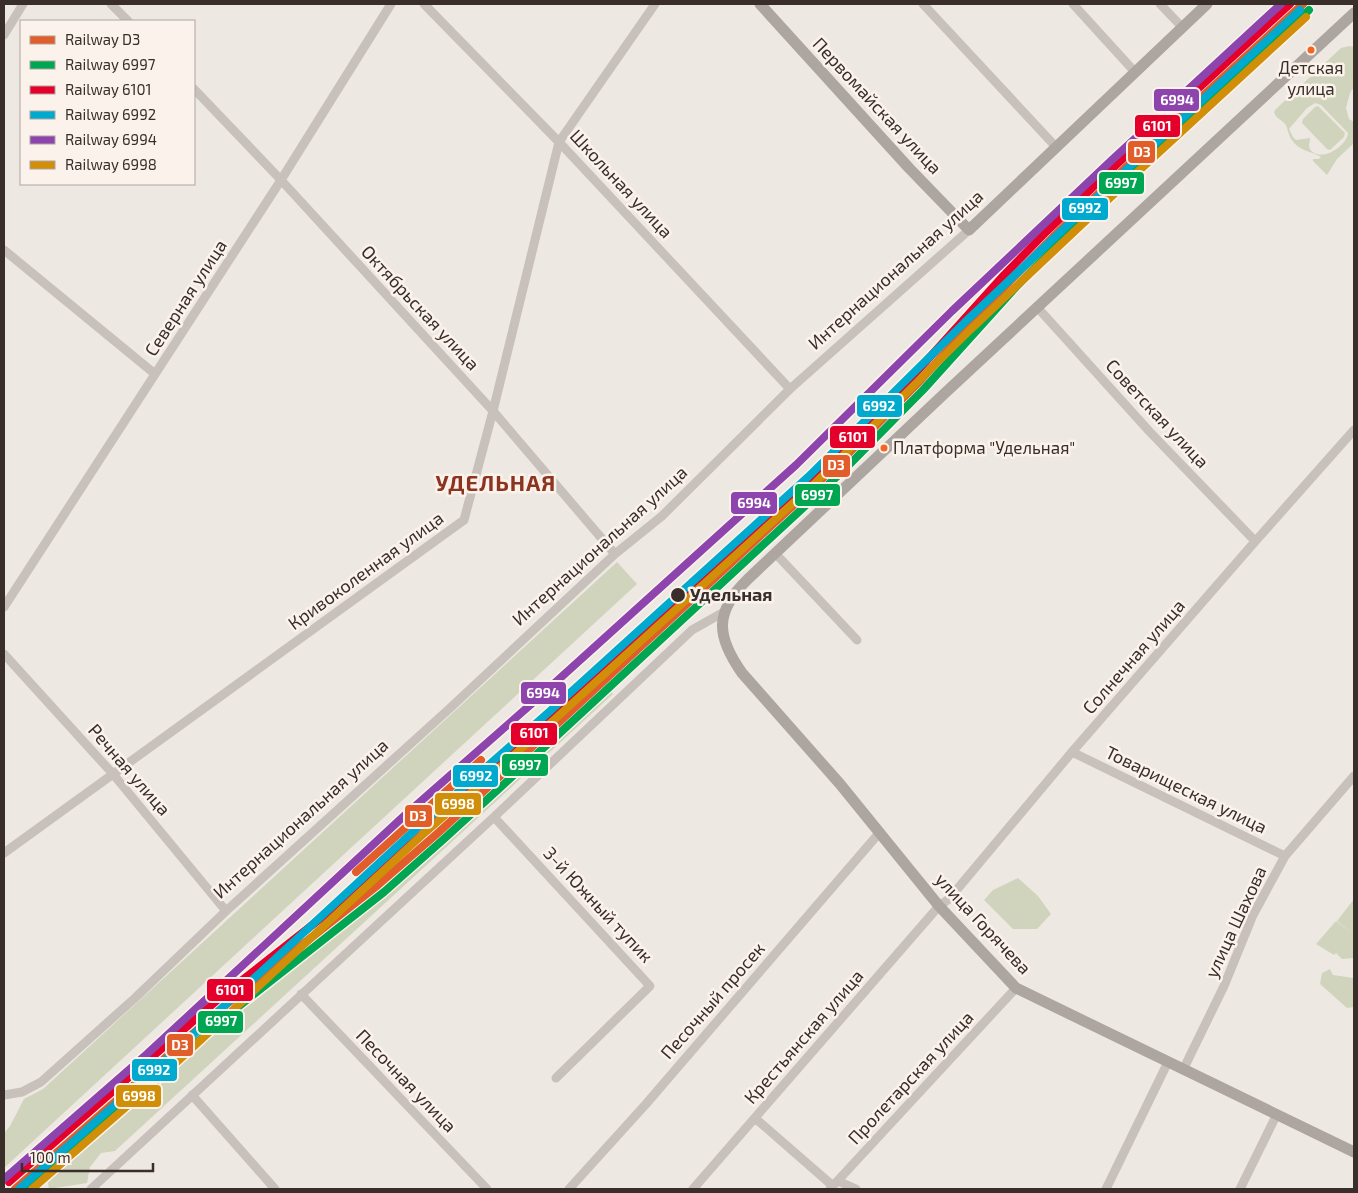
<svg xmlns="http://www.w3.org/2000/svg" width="1358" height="1193" font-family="'Exo 2',sans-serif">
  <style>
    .green { fill: #d0d4bc; fill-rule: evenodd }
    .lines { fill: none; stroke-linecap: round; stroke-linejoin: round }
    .minor { stroke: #c8c1bb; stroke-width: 9 }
    .major { stroke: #ada5a0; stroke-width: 11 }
    .rail-1-casing { stroke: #fbf3eb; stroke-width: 11 }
    .rail-2-casing { stroke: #fbf3eb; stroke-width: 11 }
    .rail-3-casing { stroke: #fbf3eb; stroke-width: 11 }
    .rail-4-casing { stroke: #fbf3eb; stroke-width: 11 }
    .rail-5-casing { stroke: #fbf3eb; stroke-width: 11 }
    .rail-6-casing { stroke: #fbf3eb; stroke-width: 11 }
    .rail-1 { stroke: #e15d29; stroke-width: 8 }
    .rail-2 { stroke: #00a651; stroke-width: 8 }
    .rail-3 { stroke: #e4002b; stroke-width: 8 }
    .rail-4 { stroke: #00a9ce; stroke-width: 8 }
    .rail-5 { stroke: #8e44ad; stroke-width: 8 }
    .rail-6 { stroke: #d18e08; stroke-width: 8 }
    .bus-dot { fill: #f26522; stroke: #fbf3eb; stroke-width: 2 }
    .stop-dot { fill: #392e29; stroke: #fbf3eb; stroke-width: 2 }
    .labels { text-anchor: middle; stroke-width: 5; stroke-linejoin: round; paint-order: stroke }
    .bus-label { font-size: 17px; fill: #392e29; stroke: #fbf3eb }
    .street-label { font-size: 18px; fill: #392e29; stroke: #fbf3eb }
    .stop-label { font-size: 18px; font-weight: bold; fill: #392e29; stroke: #fbf3eb; text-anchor: start }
    .district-label { font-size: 22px; font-weight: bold; letter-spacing: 1px; fill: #8b3520; stroke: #fbf3eb }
    .line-badge { stroke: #fbf3eb; stroke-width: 2 }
    .badge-label { font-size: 14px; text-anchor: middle; font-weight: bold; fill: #fff }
  </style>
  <rect width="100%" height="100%" fill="#eee8e3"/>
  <path class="green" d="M1349 46 1354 47V87L1350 93 1346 108 1349 119 1354 122V143L1337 159 1327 175 1313 161V159H1319L1321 157C1309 150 1300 152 1291 139 1288 134 1288 128 1285 124 1281 119 1276 119 1274 112L1276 109 1341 48ZM1315 103 1321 105 1348 133C1347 146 1320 164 1310 149 1308 146 1310 142 1310 138L1296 140 1293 137 1289 129 1307 108Z
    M1318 106 1345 133 1344 137 1330 150 1327 149 1302 123 1303 119 1315 107Z
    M617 562 637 584 4 1168V1133L10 1126 24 1099 43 1089Z
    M608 687 613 694 115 1151 101 1153 90 1167 87 1183 49 1189 47 1176 184 1048 307 953Z
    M1018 878 1038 896 1051 914 1037 929H1013L984 900 993 890Z
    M1354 899V958L1342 959 1336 953 1334 955 1316 944 1336 921 1353 934 1337 921Z
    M1330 969 1333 975 1354 978V1007L1347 1008 1320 984 1322 973Z"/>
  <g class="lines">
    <path class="minor" d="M111 4 128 21
      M424 4 559 142 790 389
      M923 4 1056 147
      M1073 4 1134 71
      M1160 4 1182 27
      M4 35 23 4
      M194 89 281 180 493 411 615 554
      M4 250 155 374
      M1037 307 1149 431 1255 541
      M775 553 857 640
      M4 607 281 180 391 4
      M4 654 113 774 226 911
      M1072 752 1285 856
      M494 817 650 986 556 1078
      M4 853 464 520 493 411 559 142 655 4
      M301 994 487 1189
      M1183 1070 1224 986 1253 915 1285 856 1354 776
      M4 1095 22 1092 41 1082 135 998 226 911 449 709 615 554 662 516 790 389 969 230
      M192 1095 275 1189
      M755 1118 833 1186
      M838 1181 856 1189
      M91 1189 494 817 692 630 724 612
      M569 1189 646 1104 880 832
      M693 1189 939 906 949 899 1072 752 1252 545 1354 430
      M830 1189 1016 988
      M1106 1189 1168 1062
      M1240 1189 1277 1114"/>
    <path class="major" d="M760 4 909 168 969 230 1207 4
      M1354 13 944 394 748 579C714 612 716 636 742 673L840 784 939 906 1016 988 1354 1152"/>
    <defs>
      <path id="rail-1" d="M356 872 481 760
        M15 1189 228 1003 378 885 439 832 556 725 838 464 917 384 1010 281 1053 237 1144 150 1303 4"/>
      <path id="rail-2" d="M28 1189 234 1010 384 892 445 838 562 731 844 470 923 390 1016 287 1059 243 1150 156 1309 10"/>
      <path id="rail-3" d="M9 1182 222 996 372 878 433 825 550 719 832 458 911 378 1004 275 1047 231 1138 144 1290 4"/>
      <path id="rail-4" d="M19 1189 159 1066 416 829 549 712 808 477 964 323 1125 171 1300 10"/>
      <path id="rail-5" d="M4 1179 147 1054 404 816 537 699 796 465 952 311 1113 159 1281 4"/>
      <path id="rail-6" d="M32 1189 165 1073 422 835 555 719 814 484 970 330 1131 178 1306 17"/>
    </defs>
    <use href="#rail-1" class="rail-1-casing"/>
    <use href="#rail-2" class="rail-2-casing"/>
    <use href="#rail-3" class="rail-3-casing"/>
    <use href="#rail-4" class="rail-4-casing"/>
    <use href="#rail-5" class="rail-5-casing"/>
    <use href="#rail-6" class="rail-6-casing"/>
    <use href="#rail-1" class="rail-1"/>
    <use href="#rail-2" class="rail-2"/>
    <use href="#rail-3" class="rail-3"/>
    <use href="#rail-4" class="rail-4"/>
    <use href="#rail-5" class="rail-5"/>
    <use href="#rail-6" class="rail-6"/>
  </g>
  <g class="bus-dot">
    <circle cx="1311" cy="50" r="4.5"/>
    <circle cx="884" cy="448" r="4.5"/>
  </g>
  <circle class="stop-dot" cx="678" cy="595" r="8"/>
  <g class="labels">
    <g class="bus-label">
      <text x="1311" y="74">Детская<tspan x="1311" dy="21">улица</tspan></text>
      <text x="893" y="454" text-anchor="start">Платформа "Удельная"</text>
    </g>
    <g class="street-label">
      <text transform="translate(877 106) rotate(47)" y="6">Первомайская улица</text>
      <text transform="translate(621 184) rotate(47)" y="6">Школьная улица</text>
      <text transform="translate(896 270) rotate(-42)" y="6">Интернациональная улица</text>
      <text transform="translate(186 298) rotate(-57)" y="6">Северная улица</text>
      <text transform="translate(420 308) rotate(47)" y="6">Октябрьская улица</text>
      <text transform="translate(1157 414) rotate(47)" y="6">Советская улица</text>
      <text transform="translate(600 546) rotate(-42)" y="6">Интернациональная улица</text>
      <text transform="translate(366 571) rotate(-36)" y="6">Кривоколенная улица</text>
      <text transform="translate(1134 657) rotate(-49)" y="6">Солнечная улица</text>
      <text transform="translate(129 770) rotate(49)" y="6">Речная улица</text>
      <text transform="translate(1186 790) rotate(26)" y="6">Товарищеская улица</text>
      <text transform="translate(301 819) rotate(-42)" y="6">Интернациональная улица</text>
      <text transform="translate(598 905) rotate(47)" y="6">3-й Южный тупик</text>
      <text transform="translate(1236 922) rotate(-65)" y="6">улица Шахова</text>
      <text transform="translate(983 924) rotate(47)" y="6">улица Горячева</text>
      <text transform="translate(713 1001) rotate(-49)" y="6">Песочный просек</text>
      <text transform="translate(804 1037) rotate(-49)" y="6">Крестьянская улица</text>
      <text transform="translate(911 1078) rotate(-47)" y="6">Пролетарская улица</text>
      <text transform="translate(406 1081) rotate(46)" y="6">Песочная улица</text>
    </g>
    <g class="stop-label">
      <text x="690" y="601">Удельная</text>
    </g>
    <g class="district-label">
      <text x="496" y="491">УДЕЛЬНАЯ</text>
    </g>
  </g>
  <g class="line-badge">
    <rect x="1153" y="88" width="47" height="24" rx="5" fill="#8e44ad"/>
    <rect x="1134" y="114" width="47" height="24" rx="5" fill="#e4002b"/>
    <rect x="1127" y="140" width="29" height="24" rx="5" fill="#e15d29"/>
    <rect x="1098" y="171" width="47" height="24" rx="5" fill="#00a651"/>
    <rect x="1061" y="197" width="48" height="24" rx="5" fill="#00a9ce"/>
    <rect x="856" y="394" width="47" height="24" rx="5" fill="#00a9ce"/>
    <rect x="829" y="425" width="47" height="24" rx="5" fill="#e4002b"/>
    <rect x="822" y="454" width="29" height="24" rx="5" fill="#e15d29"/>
    <rect x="794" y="483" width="47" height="24" rx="5" fill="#00a651"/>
    <rect x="730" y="491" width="48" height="24" rx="5" fill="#8e44ad"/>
    <rect x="520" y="681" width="47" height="24" rx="5" fill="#8e44ad"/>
    <rect x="510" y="722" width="48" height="24" rx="5" fill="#e4002b"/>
    <rect x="501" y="753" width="48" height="24" rx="5" fill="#00a651"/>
    <rect x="452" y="764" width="47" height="24" rx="5" fill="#00a9ce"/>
    <rect x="434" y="792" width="48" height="24" rx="5" fill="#d18e08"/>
    <rect x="404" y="804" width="29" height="24" rx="5" fill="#e15d29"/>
    <rect x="206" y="978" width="48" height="24" rx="5" fill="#e4002b"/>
    <rect x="197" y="1010" width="47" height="24" rx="5" fill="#00a651"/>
    <rect x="166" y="1033" width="28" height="24" rx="5" fill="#e15d29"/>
    <rect x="131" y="1058" width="47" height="24" rx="5" fill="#00a9ce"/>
    <rect x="115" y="1084" width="47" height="24" rx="5" fill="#d18e08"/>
  </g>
  <g class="badge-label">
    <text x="1177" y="105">6994</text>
    <text x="1157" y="131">6101</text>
    <text x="1142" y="157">D3</text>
    <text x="1121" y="188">6997</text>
    <text x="1085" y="213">6992</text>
    <text x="879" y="411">6992</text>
    <text x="853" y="442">6101</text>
    <text x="836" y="470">D3</text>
    <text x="817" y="500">6997</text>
    <text x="754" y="508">6994</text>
    <text x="543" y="698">6994</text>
    <text x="534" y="738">6101</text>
    <text x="525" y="770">6997</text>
    <text x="476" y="781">6992</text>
    <text x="458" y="809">6998</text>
    <text x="418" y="821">D3</text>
    <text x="230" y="995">6101</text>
    <text x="221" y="1026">6997</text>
    <text x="180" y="1050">D3</text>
    <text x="154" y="1075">6992</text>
    <text x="139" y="1101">6998</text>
  </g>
  <rect width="1358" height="1193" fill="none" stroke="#392e29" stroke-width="10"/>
  <rect x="20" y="20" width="175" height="165" fill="#fbf3eb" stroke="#ada49d"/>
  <rect x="30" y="36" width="25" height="8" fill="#e15d29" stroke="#ada49d"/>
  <text x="65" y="45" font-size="15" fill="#392e29">Railway D3</text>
  <rect x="30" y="61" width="25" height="8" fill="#00a651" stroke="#ada49d"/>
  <text x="65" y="70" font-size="15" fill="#392e29">Railway 6997</text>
  <rect x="30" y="86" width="25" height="8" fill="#e4002b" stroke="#ada49d"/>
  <text x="65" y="95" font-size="15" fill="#392e29">Railway 6101</text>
  <rect x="30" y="111" width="25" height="8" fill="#00a9ce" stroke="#ada49d"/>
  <text x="65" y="120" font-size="15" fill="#392e29">Railway 6992</text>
  <rect x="30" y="136" width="25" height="8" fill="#8e44ad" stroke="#ada49d"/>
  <text x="65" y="145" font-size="15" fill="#392e29">Railway 6994</text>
  <rect x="30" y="161" width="25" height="8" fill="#d18e08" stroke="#ada49d"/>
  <text x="65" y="170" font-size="15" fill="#392e29">Railway 6998</text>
  <path d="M22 1163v8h131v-8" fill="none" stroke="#392e29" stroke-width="2.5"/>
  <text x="30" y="1163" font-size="15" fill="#392e29" stroke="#fbf3eb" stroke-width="4" paint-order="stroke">100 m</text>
</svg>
